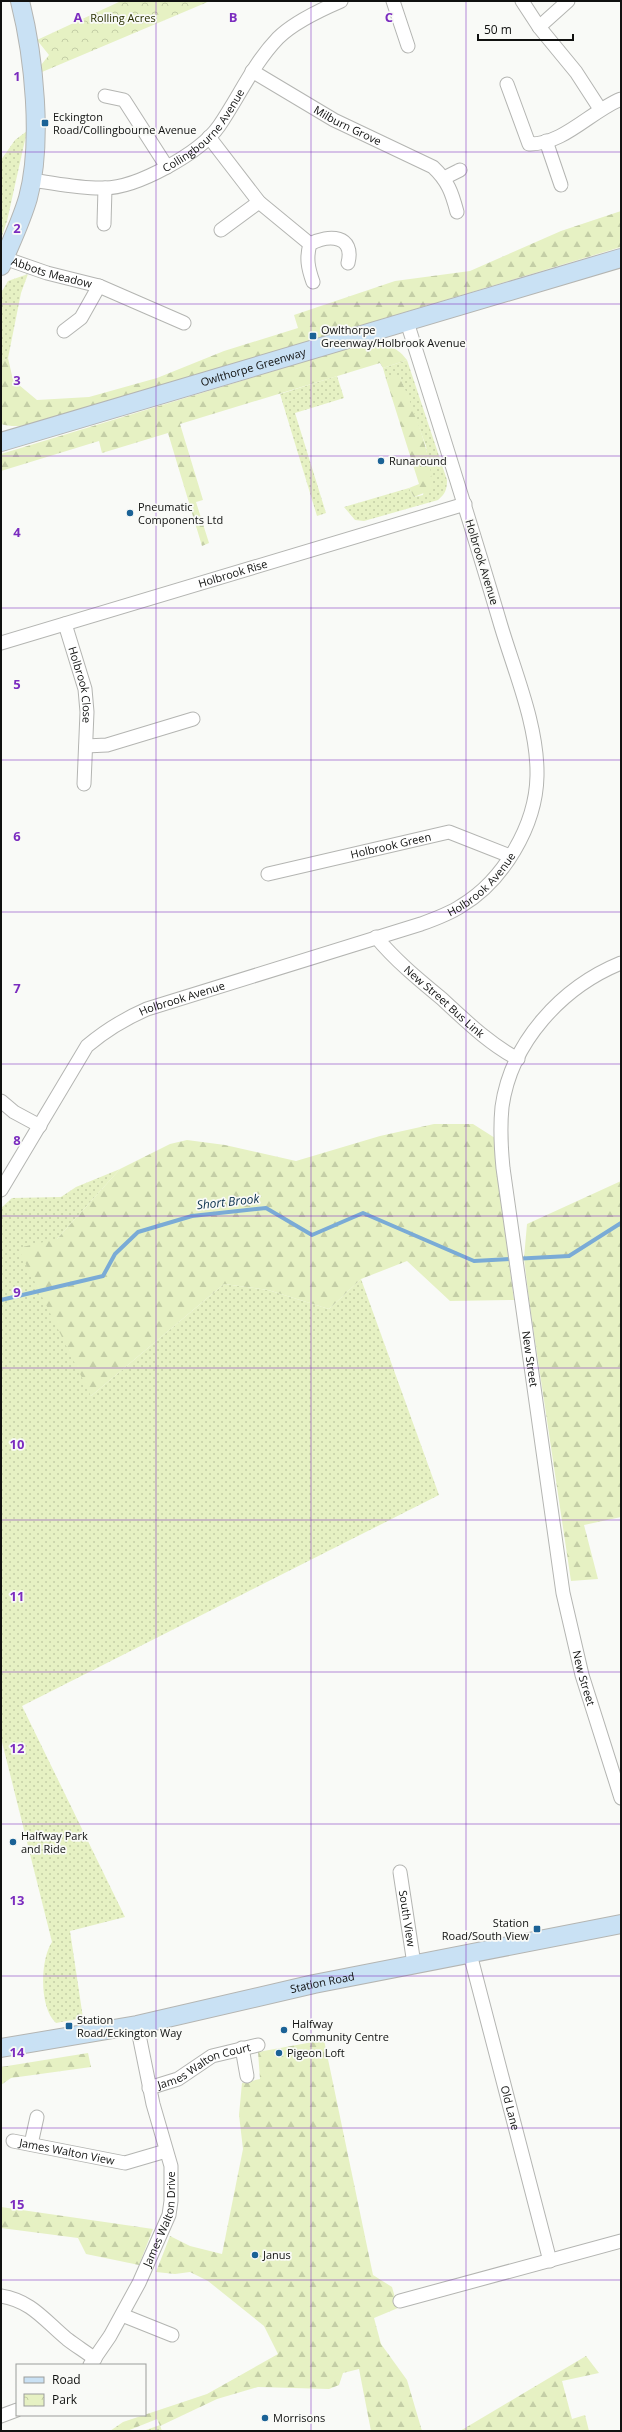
<svg xmlns="http://www.w3.org/2000/svg" width="622" height="2432" font-family="'Open Sans',sans-serif">
  <style>
    .grass { fill: url(#grass-dots) }
    .forest { fill: url(#forest-firs) }
    .park { fill: url(#park-crowns) }
    .lines { fill: none; stroke-linecap: round; stroke-linejoin: round }
    .stream { stroke: #7aabd6; stroke-width: 4 }
    .street-casing { stroke: #b4b5b2; stroke-width: 15 }
    .secondary-casing { stroke: #b4b5b2; stroke-width: 20 }
    .street { stroke: #fff; stroke-width: 13 }
    .secondary { stroke: #c9e1f4; stroke-width: 18 }
    .grid { fill: none; stroke: #7b2cbf; stroke-width: 1; stroke-opacity: 0.55 }
    .poi-dot { fill: #1b6296; stroke: #f9faf7; stroke-width: 1.5 }
    .labels { text-anchor: middle; stroke-width: 3.5; stroke-linejoin: round; paint-order: stroke }
    .park-label { font-size: 11px; fill: #293001; stroke: #f9faf7 }
    .poi-label { font-size: 11px; fill: #101110; stroke: #f9faf7; text-anchor: start }
    .street-label { font-size: 11px; fill: #101110; stroke: #f9faf7 }
    .water-label { font-size: 12px; font-style: italic; fill: #062d4a; stroke: #f9faf7 }
    .grid-label { font-size: 13px; text-anchor: middle; font-weight: bold; fill: #7b2cbf; stroke: #f9faf7; stroke-width: 3.5; stroke-linejoin: round; paint-order: stroke }
  </style>
  <defs>
    <pattern id="grass-dots" width="8" height="8" patternUnits="userSpaceOnUse"><rect width="8" height="8" fill="#e6f1c3"/><path d="M2 2h.1M6 6h.1" fill="none" stroke="#c4cea6" stroke-width="1.8" stroke-linecap="round"/></pattern>
    <pattern id="forest-firs" width="22" height="20" patternUnits="userSpaceOnUse"><rect width="22" height="20" fill="#e6f1c3"/><path d="M5 1l3.5 6h-7zM16 11l3.5 6h-7z" fill="#c4cea6"/></pattern>
    <pattern id="park-crowns" width="20" height="18" patternUnits="userSpaceOnUse"><rect width="20" height="18" fill="#e6f1c3"/><path d="M2 6a3 3 0 1 1 6 0M12 15a3 3 0 1 1 6 0" fill="none" stroke="#c4cea6"/></pattern>
  </defs>
  <rect width="100%" height="100%" fill="#f9faf7"/>
  <path class="grass" d="M27 131 7 221 1 239V160L15 140Z
    M28 274 21 293 8 358 1 362V293L8 281Z
    M407 360 447 480C447 490 445 494 438 500L364 521 355 520 344 507 409 488 414 497 423 495 428 461 426 446 400 377 386 379 383 368Z
    M337 376 344 398 295 413 326 513 317 516 280 394Z
    M120 1169 57 1239 91 1396 224 1284 268 1290 329 1309 361 1279 439 1495 22 1706 125 1917 70 1931 83 2018 56 2023C39 2008 40 1960 52 1942L1 1738V1208L12 1198 61 1197 76 1187Z
    M160 2425 162 2431H143Z"/>
  <path class="forest" d="M621 211V247L47 420C31 424 18 429 1 424V362L8 358 13 380 37 400 89 397 157 378 224 351 298 328 294 315 395 281 470 271 561 231Z
    M369 342C387 347 395 344 407 360L383 368 380 363 180 424 203 500 196 502 209 543 202 546 168 433 102 453 99 441 1 471V454Z
    M397 376 400 377C411 403 436 464 431 490L414 497 409 488 419 484 386 379Z
    M434 1124H473L495 1138 500 1195 514 1300 450 1301 407 1261 361 1279 329 1309 268 1290 224 1284 91 1396 18 1248 57 1239 120 1169 170 1144 187 1140 225 1145 296 1161 380 1136Z
    M621 1181V1517L584 1525 598 1579 571 1581 529 1300 524 1258 527 1224Z
    M324 2040 373 2275 392 2287 398 2308 374 2318 381 2344 407 2380 422 2431H371L359 2369 343 2373 339 2385 329 2389 258 2387 217 2399 160 2426 157 2419 127 2431H110L123 2422 207 2394 278 2354 264 2326 208 2281 190 2272 175 2274 156 2272 170 2236 190 2246 222 2254 243 2149 239 2115 242 2083 260 2079 258 2052Z
    M88 2053 91 2067 11 2078 1 2085V2067Z
    M1 2207 153 2229 139 2265 86 2254 78 2238 1 2228Z
    M586 2356 599 2373 562 2381 572 2419 585 2415 589 2431H460Z"/>
  <path class="park" d="M121 1H210L42 72 41 65 49 55 37 40Z"/>
  <g class="lines">
    <path class="stream" d="M1 1300 103 1276 115 1254 138 1232 192 1216 266 1208 312 1235 363 1213 474 1261 569 1256 621 1223"/>
    <defs>
      <g id="street">
        <path d="M393 1 408 46"/>
        <path d="M522 1 539 27 576 72 600 109"/>
        <path d="M539 27 568 1"/>
        <path id="s1" d="M252 71 334 120 433 167C448 181 452 193 457 212"/>
        <path d="M507 84 529 144C563 145 591 111 621 99"/>
        <path d="M105 96 124 100 167 167"/>
        <path d="M209 137 259 202 310 244"/>
        <path d="M546 141 561 185"/>
        <path d="M444 178 460 170"/>
        <path id="s2" d="M31 180C55 183 80 189 104 188 137 188 200 153 219 126 239 97 253 64 278 38 294 22 320 10 341 1"/>
        <path d="M104 224 105 188"/>
        <path d="M221 230 259 202"/>
        <path id="s3" d="M4 258 47 273 99 286 184 323"/>
        <path d="M313 282C308 268 306 258 310 244 329 234 355 235 348 263"/>
        <path d="M64 331 81 318 99 286"/>
        <path id="s4" d="M65 624 85 689 87 712 84 784"/>
        <path id="s5" d="M1 643 465 504"/>
        <path d="M86 746 107 745 193 719"/>
        <path id="s6" d="M268 874 449 832 510 856"/>
        <path id="s7" d="M376 937C395 960 418 979 441 998 465 1020 489 1044 518 1059"/>
        <path id="s8" d="M621 963C562 987 511 1042 502 1107 500 1127 501 1148 503 1168L563 1593 582 1675 621 1798"/>
        <path d="M1 1101 14 1112 40 1126"/>
        <path id="s9" d="M1 1190 87 1046C106 1030 124 1019 147 1009L421 924C435 919 449 914 461 906 503 881 536 826 537 776 538 726 515 673 501 626 471 524 439 423 407 322"/>
        <path id="s10" d="M400 1872 414 1964"/>
        <path id="s11" d="M470 1954 550 2261"/>
        <path d="M242 2048 247 2076"/>
        <path id="s12" d="M149 2088 178 2079 212 2056 258 2045"/>
        <path id="s13" d="M13 2141 125 2163 166 2151"/>
        <path d="M31 2144 37 2117"/>
        <path d="M1 2296C32 2301 45 2321 67 2339 76 2346 86 2352 95 2359"/>
        <path d="M400 2301 621 2241"/>
        <path d="M122 2315 172 2335"/>
        <path id="s14" d="M90 2365 110 2336 139 2283 169 2215 171 2201V2166L153 2104 137 2025"/>
        <path d="M1 2416 17 2410"/>
      </g>
      <g id="secondary">
        <path d="M1 266C10 244 21 222 28 198 43 142 34 57 20 1"/>
        <path id="s15" d="M1 442 621 258"/>
        <path id="s16" d="M1 2048 137 2025 314 1984 621 1924"/>
      </g>
    </defs>
    <use href="#street" class="street-casing"/>
    <use href="#secondary" class="secondary-casing"/>
    <use href="#street" class="street"/>
    <use href="#secondary" class="secondary"/>
  </g>
  <path class="grid" d="M156 1V2431M311 1V2431M466 1V2431M1 152H621M1 304H621M1 456H621M1 608H621M1 760H621M1 912H621M1 1064H621M1 1216H621M1 1368H621M1 1520H621M1 1672H621M1 1824H621M1 1976H621M1 2128H621M1 2280H621"/>
  <g class="poi-dot">
    <rect x="41" y="119" width="8" height="8" rx="2"/>
    <rect x="309" y="332" width="8" height="8" rx="2"/>
    <circle cx="381" cy="461" r="4"/>
    <circle cx="130" cy="513" r="4"/>
    <circle cx="13" cy="1842" r="4"/>
    <rect x="533" y="1925" width="8" height="8" rx="2"/>
    <rect x="65" y="2022" width="8" height="8" rx="2"/>
    <circle cx="284" cy="2030" r="4"/>
    <circle cx="279" cy="2053" r="4"/>
    <circle cx="255" cy="2255" r="4"/>
    <circle cx="265" cy="2418" r="4"/>
  </g>
  <g class="labels">
    <g class="park-label">
      <text x="123" y="22">Rolling Acres</text>
    </g>
    <g class="poi-label">
      <text x="53" y="121">Eckington<tspan x="53" dy="13">Road/Collingbourne Avenue</tspan></text>
      <text x="321" y="334">Owlthorpe<tspan x="321" dy="13">Greenway/Holbrook Avenue</tspan></text>
      <text x="389" y="465">Runaround</text>
      <text x="138" y="511">Pneumatic<tspan x="138" dy="13">Components Ltd</tspan></text>
      <text x="21" y="1840">Halfway Park<tspan x="21" dy="13">and Ride</tspan></text>
      <text x="529" y="1927" text-anchor="end">Station<tspan x="529" dy="13">Road/South View</tspan></text>
      <text x="77" y="2024">Station<tspan x="77" dy="13">Road/Eckington Way</tspan></text>
      <text x="292" y="2028">Halfway<tspan x="292" dy="13">Community Centre</tspan></text>
      <text x="287" y="2057">Pigeon Loft</text>
      <text x="263" y="2259">Janus</text>
      <text x="273" y="2422">Morrisons</text>
    </g>
    <g class="street-label">
      <text dy="4" stroke="none"><textPath href="#s1" startOffset="110">Milburn Grove</textPath></text>
      <text dy="4" stroke="none"><textPath href="#s2" startOffset="193">Collingbourne Avenue</textPath></text>
      <text dy="4" stroke="none"><textPath href="#s3" startOffset="50">Abbots Meadow</textPath></text>
      <text dy="4" stroke="none"><textPath href="#s15" startOffset="263">Owlthorpe Greenway</textPath></text>
      <text transform="translate(482 562) rotate(73)" y="4">Holbrook Avenue</text>
      <text dy="4" stroke="none"><textPath href="#s5" startOffset="242">Holbrook Rise</textPath></text>
      <text dy="4" stroke="none"><textPath href="#s4" startOffset="63">Holbrook Close</textPath></text>
      <text dy="4" stroke="none"><textPath href="#s6" startOffset="126">Holbrook Green</textPath></text>
      <text dy="4" stroke="none"><textPath href="#s9" startOffset="599">Holbrook Avenue</textPath></text>
      <text dy="4" stroke="none"><textPath href="#s9" startOffset="275">Holbrook Avenue</textPath></text>
      <text dy="4" stroke="none"><textPath href="#s7" startOffset="94">New Street Bus Link</textPath></text>
      <text dy="4" stroke="none"><textPath href="#s8" startOffset="449">New Street</textPath></text>
      <text dy="4" stroke="none"><textPath href="#s8" startOffset="773">New Street</textPath></text>
      <text dy="4" stroke="none"><textPath href="#s10" startOffset="47">South View</textPath></text>
      <text dy="4" stroke="none"><textPath href="#s16" startOffset="328">Station Road</textPath></text>
      <text dy="4" stroke="none"><textPath href="#s12" startOffset="60">James Walton Court</textPath></text>
      <text dy="4" stroke="none"><textPath href="#s11" startOffset="159">Old Lane</textPath></text>
      <text dy="4" stroke="none"><textPath href="#s13" startOffset="55">James Walton View</textPath></text>
      <text dy="4" stroke="none"><textPath href="#s14" startOffset="164">James Walton Drive</textPath></text>
    </g>
    <g class="water-label">
      <text transform="translate(228 1202) rotate(-6)" y="4">Short Brook</text>
    </g>
  </g>
  <g class="grid-label">
    <text x="78" y="22">A</text>
    <text x="233" y="22">B</text>
    <text x="389" y="22">C</text>
    <text x="17" y="81">1</text>
    <text x="17" y="233">2</text>
    <text x="17" y="385">3</text>
    <text x="17" y="537">4</text>
    <text x="17" y="689">5</text>
    <text x="17" y="841">6</text>
    <text x="17" y="993">7</text>
    <text x="17" y="1145">8</text>
    <text x="17" y="1297">9</text>
    <text x="17" y="1449">10</text>
    <text x="17" y="1601">11</text>
    <text x="17" y="1753">12</text>
    <text x="17" y="1905">13</text>
    <text x="17" y="2057">14</text>
    <text x="17" y="2209">15</text>
  </g>
  <rect width="622" height="2432" fill="none" stroke="#101110" stroke-width="4"/>
  <rect x="16" y="2364" width="130" height="52" fill="#f9faf7" stroke="#9c9d9b"/>
  <rect x="24" y="2377" width="20" height="6" fill="#c9e1f4" stroke="#9c9d9b"/>
  <text x="52" y="2384" font-size="12" fill="#101110">Road</text>
  <rect x="24" y="2394" width="20" height="12" fill="url(#park-crowns)" stroke="#9c9d9b"/>
  <text x="52" y="2404" font-size="12" fill="#101110">Park</text>
  <path d="M478 34v6h95v-6" fill="none" stroke="#101110" stroke-width="2"/>
  <text x="484" y="34" font-size="12" fill="#101110" stroke="#f9faf7" stroke-width="3" paint-order="stroke">50 m</text>
</svg>
